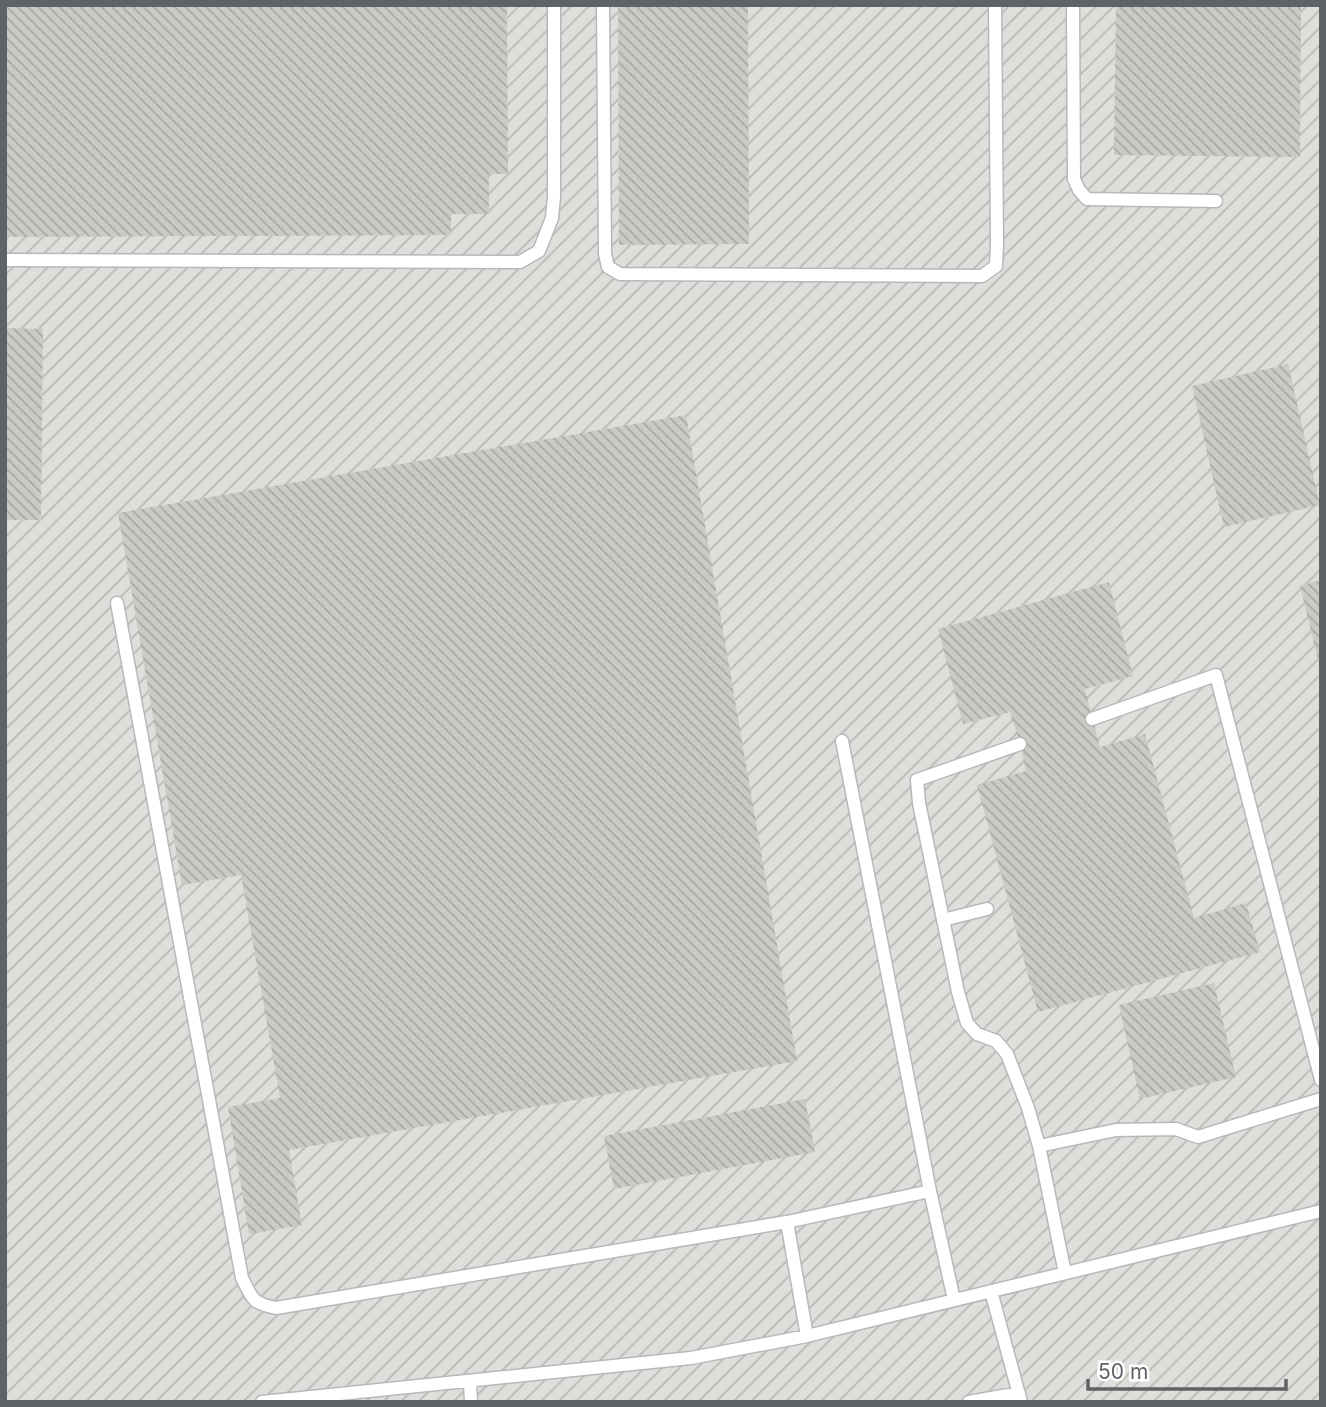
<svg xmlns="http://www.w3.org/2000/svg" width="1326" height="1407" font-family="Inter,sans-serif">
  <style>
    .industrial { fill: url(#industrial-furrows) }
    .building { fill: url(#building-back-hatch) }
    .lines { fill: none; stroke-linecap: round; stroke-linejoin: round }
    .lane-casing { stroke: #b5b8bc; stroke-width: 15 }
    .lane { stroke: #fff; stroke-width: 12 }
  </style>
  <defs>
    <pattern id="industrial-furrows" width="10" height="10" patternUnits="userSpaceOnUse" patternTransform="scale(1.75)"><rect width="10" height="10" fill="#e0deda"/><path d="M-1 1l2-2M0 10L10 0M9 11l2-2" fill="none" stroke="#b9b8b5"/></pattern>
    <pattern id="building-back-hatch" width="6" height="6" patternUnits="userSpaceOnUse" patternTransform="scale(1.75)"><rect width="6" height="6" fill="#cccac5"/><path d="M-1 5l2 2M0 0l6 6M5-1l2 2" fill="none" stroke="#a9a8a4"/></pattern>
  </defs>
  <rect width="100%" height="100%" fill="#f1efe8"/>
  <path class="industrial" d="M5 5H1321V1402H5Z"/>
  <path class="building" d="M5 5H507L508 174H489V214H451V235L5 237Z
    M618 5H748L749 244 619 245Z
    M1116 5H1301L1300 157 1114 155Z
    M5 328 43 329 41 520H5Z
    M1288 364 1320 505 1224 527 1192 386Z
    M686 415 797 1061 289 1150 302 1225 249 1234 228 1107 280 1098 241 875 182 885 118 513Z
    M1321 580V668H1320L1300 586Z
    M1109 582 1133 676 1085 689 1100 747 1145 734 1194 918 1246 903 1260 952 1038 1012 977 785 1026 771 1020 744 1010 712 963 724 938 629Z
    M1214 983 1236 1077 1140 1099 1119 1005Z
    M805 1099 815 1152 614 1189 604 1136Z"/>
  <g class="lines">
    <defs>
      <path id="lane" d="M603 5 605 254 608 267 620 274 982 276 996 266 997 244 995 5
        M1073 5 1074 179 1079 190 1087 199 1216 201
        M5 260 520 262 539 251 552 218 554 197V5
        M117 603 242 1278C253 1300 252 1303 276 1308L787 1222 930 1191
        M1092 719 1216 675 1321 1080
        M842 741 930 1191 954 1300
        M1020 744 917 780 919 803 958 992 967 1023 977 1034 996 1041 1007 1054 1028 1108 1039 1146 1065 1273
        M943 920 987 909
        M1039 1146 1116 1130 1176 1129 1198 1137 1321 1099
        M787 1222 807 1336
        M991 1291 1021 1402
        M470 1382 471 1402
        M262 1402 691 1358 807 1336 1321 1211
        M969 1402 1019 1393"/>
    </defs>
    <use href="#lane" class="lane-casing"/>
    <use href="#lane" class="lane"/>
  </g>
  <rect width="1326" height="1407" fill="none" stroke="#5f6368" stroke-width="14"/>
  <path d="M1088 1379v10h198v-10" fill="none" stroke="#5f6368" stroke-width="3.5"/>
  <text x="1098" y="1379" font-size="21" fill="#5f6368" stroke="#ffffff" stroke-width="5" paint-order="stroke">50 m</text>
</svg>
